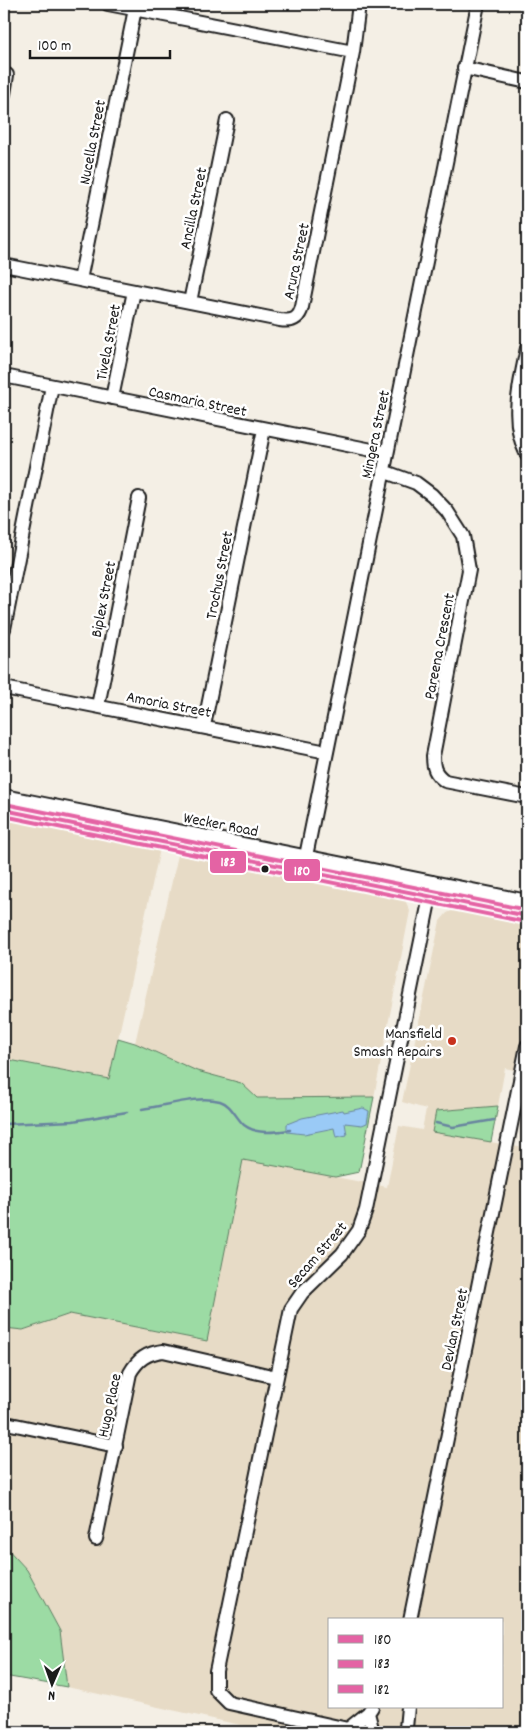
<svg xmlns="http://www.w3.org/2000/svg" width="531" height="1736" font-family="Dekko,sans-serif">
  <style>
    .built { fill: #e7dbc6; fill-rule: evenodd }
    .green { fill: #9cdba4; stroke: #5c7c60 }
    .water { fill: #9acaf6; stroke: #68849f }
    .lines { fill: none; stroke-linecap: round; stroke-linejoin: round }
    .stream { stroke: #68849f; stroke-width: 2.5 }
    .minor-casing { stroke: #1c1c1c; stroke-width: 16 }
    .minor { stroke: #fff; stroke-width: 12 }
    .bus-1-casing { stroke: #fff; stroke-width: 8 }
    .bus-2-casing { stroke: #fff; stroke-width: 8 }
    .bus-3-casing { stroke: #fff; stroke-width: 8 }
    .bus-1 { stroke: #e463a4; stroke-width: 4 }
    .bus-2 { stroke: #e463a4; stroke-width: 4 }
    .bus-3 { stroke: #e463a4; stroke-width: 4 }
    .bus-dot { fill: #1c1c1c; stroke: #fff; stroke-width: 2 }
    .poi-dot { fill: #c8321e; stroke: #fff; stroke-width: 2 }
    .labels { text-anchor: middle; stroke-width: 5; stroke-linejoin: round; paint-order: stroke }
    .street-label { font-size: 16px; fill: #1c1c1c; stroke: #fff }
    .poi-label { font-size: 16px; fill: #1c1c1c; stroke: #fff; text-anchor: end }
    .line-badge { stroke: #fff; stroke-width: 2 }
    .badge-label { font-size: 14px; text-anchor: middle; font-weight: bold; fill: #fff }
  </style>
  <rect width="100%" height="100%" fill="#f4efe5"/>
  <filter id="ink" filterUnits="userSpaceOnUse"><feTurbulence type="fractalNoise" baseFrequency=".02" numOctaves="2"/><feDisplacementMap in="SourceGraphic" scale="10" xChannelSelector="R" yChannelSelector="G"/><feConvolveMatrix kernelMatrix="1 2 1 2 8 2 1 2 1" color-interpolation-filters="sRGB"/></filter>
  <g filter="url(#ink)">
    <path class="built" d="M4 818 160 849 109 1079 4 1059Z
      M178 855 405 900 410 911 374 1097 257 1098 240 1083 197 1071 135 1043Z
      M454 910 527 924V1073L505 1068 498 1106 436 1111 433 1132 524 1148 527 1131V1732H272L67 1687 60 1631 27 1570 4 1545V1328L23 1330 70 1314 207 1341 243 1159 387 1187 399 1126 422 1130 426 1109 402 1102 440 921 447 913ZM330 1620H502V1707H330Z"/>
    <path class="green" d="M118 1038 135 1043 197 1071 241 1083 257 1098 374 1097 359 1172 335 1177 243 1160 207 1341 70 1314 23 1330 4 1328V1059L109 1079Z
      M498 1106 491 1142 432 1132 436 1111Z
      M4 1545 27 1570 60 1631 67 1687 4 1676Z"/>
    <path class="water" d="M363 1108 369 1111 367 1123 362 1125 345 1123 347 1135 336 1137 334 1128 304 1134 287 1132V1124L302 1118 343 1110 344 1112Z"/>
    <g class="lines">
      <path class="stream" d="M142 1109C166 1106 197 1095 220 1101 231 1104 236 1118 244 1125 257 1135 275 1132 290 1130
        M436 1123 453 1127 494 1120
        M4 1124 73 1121 127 1112"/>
      <defs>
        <path id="minor" d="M108 4 353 52
          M464 68 527 82
          M4 94 7 75
          M4 265 280 320C292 322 299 319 302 307L353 52 359 4
          M80 280 135 9
          M190 302 227 120
          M527 348C520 384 509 420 527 455
          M4 376 387 453
          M112 398 134 291
          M383 471 416 483 432 495 447 511 463 536 469 570 433 756C433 768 435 774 445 781L527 797
          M4 629 52 386
          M4 688 327 752
          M98 706 139 498
          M204 726 264 429
          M4 796 527 901
          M4 810 527 916
          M303 871 478 4
          M6 1423 116 1446
          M96 1539 130 1373C138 1359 147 1353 163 1351L276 1377
          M410 1620 527 1046
          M372 1707 368 1713 373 1732
          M348 1729 368 1713
          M353 1732 348 1729 229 1703 216 1690V1671L291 1309 302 1293 342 1254 359 1230 366 1210 433 882
          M403 1732 406 1728 408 1707"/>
      </defs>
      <use href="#minor" class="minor-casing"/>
      <use href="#minor" class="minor"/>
      <defs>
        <path id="bus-1" d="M4 810 527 916"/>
        <path id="bus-2" d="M4 816 526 922"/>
        <path id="bus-3" d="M5 804 527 910"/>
      </defs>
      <use href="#bus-1" class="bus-1-casing"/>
      <use href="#bus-2" class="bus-2-casing"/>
      <use href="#bus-3" class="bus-3-casing"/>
      <use href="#bus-1" class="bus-1"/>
      <use href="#bus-2" class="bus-2"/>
      <use href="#bus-3" class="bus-3"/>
    </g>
  </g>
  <circle class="bus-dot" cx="265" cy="869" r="4.5"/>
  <circle class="poi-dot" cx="452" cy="1041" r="5"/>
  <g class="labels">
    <g class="street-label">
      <text transform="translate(91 142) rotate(-79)" y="6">Nucella Street</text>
      <text transform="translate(192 208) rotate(-78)" y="6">Ancilla Street</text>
      <text transform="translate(295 261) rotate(-78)" y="6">Arura Street</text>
      <text transform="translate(107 342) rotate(-79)" y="6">Tivela Street</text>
      <text transform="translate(198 400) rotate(12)" y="6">Casmaria Street</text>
      <text transform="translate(374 434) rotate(-78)" y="6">Mingera Street</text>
      <text transform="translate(218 575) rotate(-79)" y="6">Trochus Street</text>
      <text transform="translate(102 599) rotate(-79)" y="6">Biplex Street</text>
      <text transform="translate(438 646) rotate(-79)" y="6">Pareena Crescent</text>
      <text transform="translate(169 703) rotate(11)" y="6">Amoria Street</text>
      <text transform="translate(221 823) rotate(11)" y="6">Wecker Road</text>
      <text transform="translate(316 1254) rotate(-49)" y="6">Secam Street</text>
      <text transform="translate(453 1329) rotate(-78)" y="6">Devlan Street</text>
      <text transform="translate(108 1405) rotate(-78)" y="6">Hugo Place</text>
    </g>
    <g class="poi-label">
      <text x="442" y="1038">Mansfield<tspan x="442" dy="18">Smash Repairs</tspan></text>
    </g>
  </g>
  <g class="line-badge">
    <rect x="209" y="850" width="38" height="24" rx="5" fill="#e463a4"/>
    <rect x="283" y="858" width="38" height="24" rx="5" fill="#e463a4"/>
  </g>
  <g class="badge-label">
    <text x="228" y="866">183</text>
    <text x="302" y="875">180</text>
  </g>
  <rect width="531" height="1736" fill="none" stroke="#fff" stroke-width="20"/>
  <rect x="10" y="10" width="511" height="1716" fill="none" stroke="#1c1c1c" stroke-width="2" filter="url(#ink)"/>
  <rect x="328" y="1618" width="175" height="90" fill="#ffffff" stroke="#a4a4a4"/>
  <rect x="338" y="1635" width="25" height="8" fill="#e463a4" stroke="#a4a4a4"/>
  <text x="374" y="1644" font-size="15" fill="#1c1c1c">180</text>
  <rect x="338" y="1660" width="25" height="8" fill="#e463a4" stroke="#a4a4a4"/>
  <text x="374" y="1668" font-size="15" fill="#1c1c1c">183</text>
  <rect x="338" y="1685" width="25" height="8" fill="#e463a4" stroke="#a4a4a4"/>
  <text x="374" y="1694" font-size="15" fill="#1c1c1c">182</text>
  <g transform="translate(52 1684) rotate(182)" stroke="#ffffff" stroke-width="4" paint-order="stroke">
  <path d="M0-4L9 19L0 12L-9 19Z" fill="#1c1c1c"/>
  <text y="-8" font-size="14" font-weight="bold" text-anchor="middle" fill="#1c1c1c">N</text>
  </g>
  <path d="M30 50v8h140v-8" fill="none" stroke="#1c1c1c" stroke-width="2.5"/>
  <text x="38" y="50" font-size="15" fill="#1c1c1c" stroke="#ffffff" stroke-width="4" paint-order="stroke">100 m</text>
</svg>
